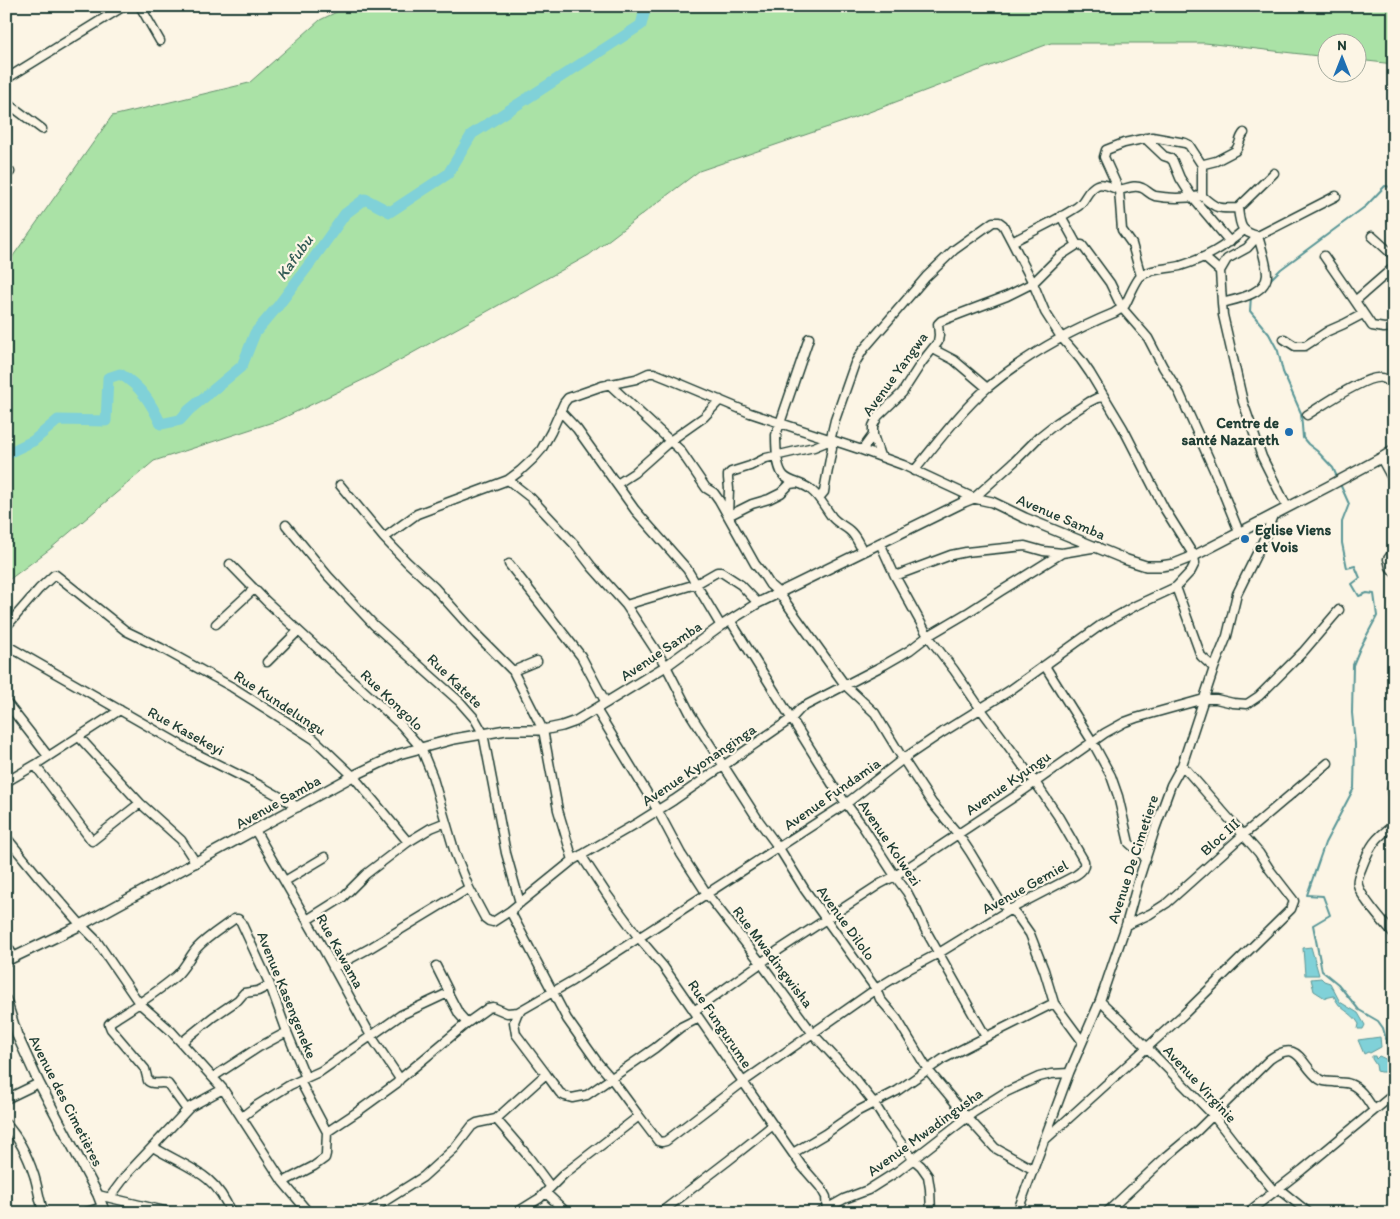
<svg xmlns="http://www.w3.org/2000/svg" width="1400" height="1219" font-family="Itim,sans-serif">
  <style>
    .green { fill: #aae2a6; stroke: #64906d }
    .water { fill: #80d1d8; stroke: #599696 }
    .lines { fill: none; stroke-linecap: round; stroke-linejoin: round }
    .stream { stroke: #599696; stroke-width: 2 }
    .river { stroke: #80d1d8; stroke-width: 11 }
    .minor-casing { stroke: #1f3d34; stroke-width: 11 }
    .tertiary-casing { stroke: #1f3d34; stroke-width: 12 }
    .minor { stroke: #fcf5e5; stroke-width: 8 }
    .tertiary { stroke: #fcf5e5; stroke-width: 9 }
    .poi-dot { fill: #1f6fb2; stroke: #fcf5e5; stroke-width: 2 }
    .labels { text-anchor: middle; stroke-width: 4.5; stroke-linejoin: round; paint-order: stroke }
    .street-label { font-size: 15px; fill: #1f3d34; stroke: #fcf5e5 }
    .poi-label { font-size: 15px; font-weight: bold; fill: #1f3d34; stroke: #fcf5e5; text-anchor: end }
    .water-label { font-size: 16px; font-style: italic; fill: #325b55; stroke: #fcf5e5 }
  </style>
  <rect width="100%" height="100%" fill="#fcf5e5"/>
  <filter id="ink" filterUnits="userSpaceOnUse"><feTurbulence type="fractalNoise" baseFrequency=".02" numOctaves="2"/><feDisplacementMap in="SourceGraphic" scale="10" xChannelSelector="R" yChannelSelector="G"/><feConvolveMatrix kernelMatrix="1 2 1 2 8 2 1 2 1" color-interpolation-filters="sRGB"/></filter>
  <g filter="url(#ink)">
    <path class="green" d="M349 6H1394V64L1358 60V42H1328L1327 57 1205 43H1051L843 122 699 171 589 255 371 376 279 420 154 461 50 549 6 582V266L112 116 249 83 320 20Z"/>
    <path class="water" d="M1311 947 1319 975H1305L1303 948Z
      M1321 978 1324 981 1330 983 1340 1002 1358 1013 1365 1025 1363 1029H1358L1359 1024C1351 1010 1340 1012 1334 996L1325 998 1314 991 1311 979Z
      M1380 1037 1381 1047 1370 1053 1368 1052 1364 1054 1358 1040Z
      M1372 1056H1375L1376 1059 1379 1056C1386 1059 1391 1061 1393 1070L1391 1072H1380L1377 1071 1376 1065 1372 1059Z"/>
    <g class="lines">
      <path class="stream" d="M1262 291 1265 290 1268 282 1281 269 1366 206 1385 186 1391 187 1394 184
        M1251 296 1250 311 1269 334 1278 351 1283 372 1301 413 1303 438 1308 444 1317 451 1333 468 1337 477
        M1340 484 1349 504 1342 522V543L1347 568 1355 566 1360 578 1352 584 1359 596 1367 593 1374 594 1377 616 1360 648 1353 665 1352 713 1355 744 1354 788 1325 843 1307 895 1323 896 1330 915 1313 925 1322 971 1338 984 1359 1010 1378 1021 1383 1028 1389 1049 1394 1059"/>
      <path class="river" d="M6 452 8 453 33 441 58 420 106 421 108 378 120 374C141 386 151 403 161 424L180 420 189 410 242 366 255 333 278 306 314 258 345 214 365 199 390 212 448 174 472 134 641 25 646 6"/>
      <defs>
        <path id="minor" d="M140 6 160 41
          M6 79 124 6
          M6 102 42 129
          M1145 138 1164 156 1170 158 1173 161 1180 178 1192 197 1230 242
          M1202 165 1189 145 1185 143 1152 137 1124 143 1106 150 1104 157 1119 190C1126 189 1134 184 1142 188 1147 190 1149 194 1155 196 1170 199 1187 198 1202 196
          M6 170 10 172
          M1274 173 1238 208C1240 225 1240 232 1258 236 1261 247 1267 264 1267 275 1266 294 1237 299 1222 303L1223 315 1243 402 1262 457 1287 507
          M1238 208C1219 209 1216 209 1202 196V165L1204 164 1216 161 1235 151C1240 146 1239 138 1244 133
          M1372 236 1394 256
          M1012 242C1034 230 1056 221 1077 207 1086 201 1086 190 1097 185 1103 182 1113 188 1119 190L1122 230 1132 244 1141 276
          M1077 245 1060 256 1033 283 1007 296 941 321 938 324 939 335 938 342 922 362 902 393 878 416 873 426V435L862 450 903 465 974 498 1015 461 1039 437 1058 422 1089 402 1097 398 1104 397
          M1324 256 1355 301 1394 267
          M1205 258 1220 271
          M1355 301 1372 326 1384 328 1394 327
          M1222 303 1220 271 1227 259 1247 248 1258 236 1336 196
          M809 338 776 435C776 445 776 468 784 476 791 483 804 483 811 490 820 497 825 508 832 517 838 524 845 526 850 531 856 536 859 545 863 551
          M1284 339 1295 346H1305L1328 331 1344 324 1363 314
          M933 349 954 360 987 388
          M609 384 680 450 706 488 714 493 719 500 755 564 763 574 770 585 779 593 845 685 875 713 903 759 932 803 958 834 970 852 1001 903 1007 908 1016 914 1030 934 1044 970 1054 1003 1082 1041
          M560 411 577 429 635 510 687 569 721 626
          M1307 415C1322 406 1367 374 1382 378 1388 379 1391 383 1394 388
          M873 435 880 456
          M1381 458 1394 482
          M914 471C937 443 960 412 987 388 1026 355 1068 332 1114 313L1122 308 1110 283 1085 249 1082 245H1077L1061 216
          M508 480 531 498 575 545 592 567 626 605 666 666 691 715 759 821 779 848 805 890 876 989 880 999 897 1019 928 1070 967 1117 995 1148 1034 1170
          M797 483 790 484 781 493 769 499 752 504 728 516 729 489 728 478V475L731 472 750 466 766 458 814 447 831 440
          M617 484 634 473 670 441 704 417 720 400
          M340 485 384 538 417 514 508 480 520 471 534 458 541 450 551 432 564 403 568 398 602 386 636 379 649 373H654L669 379 750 413 862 450
          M286 525 328 576 374 625 460 702 475 719 483 733 506 853 520 903
          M1239 532 1214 470 1179 392 1163 367 1148 338 1122 308 1125 305C1129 298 1136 279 1142 275 1154 268 1167 269 1180 266 1206 258 1223 248 1244 230
          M384 538 407 562 434 587 477 635 513 671 537 661
          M1394 551 1388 559 1390 567 1394 572
          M230 564 266 601 401 725 421 748 432 775 455 853 469 888 485 918 489 921 493 922 510 911 573 860 639 822 674 800 791 719 801 708 884 665 910 650 928 636 967 613 1001 591 1062 553
          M509 564 581 656 606 703
          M895 576 951 555 966 552 1025 546 1043 551 1062 553 1098 547
          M1176 587 1201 656 1214 668
          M626 605 696 584 717 572H721L741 585 758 603
          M730 620 834 787 862 825 895 876 907 892 917 911 925 929 986 1037
          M216 624 254 589
          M6 627 39 589 54 575H56L126 631 161 648 232 687 314 739 353 776 408 842
          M6 645 195 753 259 785 298 807
          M267 662 298 631
          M1045 666 1092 741 1111 776 1118 796 1129 843 1146 858
          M513 671 543 730 558 810 573 860
          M6 702 48 756
          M596 709 658 811 681 854 707 894 761 963 813 1034 854 1078 874 1103 889 1127 913 1159 921 1166 928 1176 930 1189 931 1213
          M79 737 140 803 181 840 196 863
          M35 765 92 841 140 803
          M6 782 35 765 120 710
          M1394 784C1391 789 1390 792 1394 797
          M1394 825C1375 838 1370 846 1362 867 1360 873 1356 879 1358 885 1361 898 1385 924 1394 935
          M255 830 320 943 371 1036 400 1079 397 1083 357 1112 327 1132
          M6 837 38 876 81 925 96 940 139 1003 171 1031 223 1089 283 1182 309 1213
          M581 855 608 896 639 938 663 966 773 1125 801 1165 821 1188 826 1197 827 1213
          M285 881 325 857
          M510 911 567 1019 598 1063 611 1078 639 1116
          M307 920 342 898 366 874 408 842 431 828 446 822
          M1126 925 1150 914 1167 903 1243 835 1328 763
          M6 944 14 957
          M436 966 448 990V993
          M333 968 370 948 469 888
          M1100 1001 1120 1020 1213 1115 1244 1155 1274 1191
          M694 1011 779 950 880 884 895 876 1017 795 1105 733 1125 722 1136 718 1204 699H1216L1233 703 1247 704 1259 696 1303 652 1339 610
          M182 1042 213 1017 238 1000 244 993 258 991 270 985
          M546 1074 560 1093 565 1096 572 1098 587 1095 655 1048 681 1027 699 1018
          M213 1077 259 1047 287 1032
          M400 1079 467 1023 488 1008 493 1007 507 1013 518 1012 572 981 847 803 903 759 943 732 1009 691 1101 625 1135 606 1176 587 1191 571 1195 563 1194 556 1164 508 1123 428 1090 373 1081 360 1061 337 1045 312 1033 283 1012 242 1003 225 999 222H993L954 250 926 277 863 350 855 363 835 420 831 437 832 448 825 486 824 492 819 498
          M6 1099 39 1083
          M187 1110 168 1084C161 1081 154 1086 148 1081L145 1069 111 1029 109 1024 112 1021C132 1008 158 992 176 976 185 968 189 957 197 948 207 937 222 928 234 919H238L241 922 270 985 287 1032 306 1078
          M242 1117 256 1106 290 1085 321 1071 401 1015 448 993 459 1014 467 1023
          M496 1119 527 1155 550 1186
          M6 1124C19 1138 28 1157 34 1175 38 1187 39 1200 44 1213
          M1047 1138 1184 1014 1291 909 1294 901 1270 870 1259 853 1182 765
          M153 1147C187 1168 215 1172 231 1213
          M793 1153 825 1134 858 1111 897 1091 943 1059 986 1037 1054 1003
          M283 1182 314 1166 325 1158 326 1154 327 1132 300 1081
          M1278 1188 1309 1213
          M546 1193 567 1213
          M98 1195 173 1213
          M110 1197 128 1173 190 1107 223 1089
          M83 1213 103 1207
          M366 1213 423 1177 455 1148 472 1126 477 1123 496 1119 546 1074 516 1034 514 1022 518 1012
          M516 1213 540 1198 564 1174 639 1116 658 1141 662 1142 666 1141 743 1082 876 989 907 970 939 953 1009 910 1076 875C1082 871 1085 868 1084 861L1058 816 1035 782 980 708 954 670 928 636 895 576 880 543
          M660 1213 729 1160 773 1125
          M819 1213 844 1199 868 1190 898 1171 974 1112 1006 1092 1039 1077 1051 1074 1069 1073
          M1017 1213 1069 1073 1100 1001 1126 925 1138 882 1155 829 1171 785 1182 765 1214 668 1227 636 1237 594 1265 537 1273 515
          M1106 1213 1166 1157 1197 1131 1270 1059C1299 1038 1300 1064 1319 1079 1323 1082 1329 1082 1334 1082 1339 1083 1345 1082 1350 1084 1361 1088 1368 1101 1374 1110
          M1247 1213 1302 1170 1394 1094"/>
        <path id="tertiary" d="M6 961 81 925 353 776 399 754 454 739 506 730H543L562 726 576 721 666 666 721 626 758 603 964 502 974 498 992 502 1025 518 1127 560 1146 566H1161L1174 564 1194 556 1329 486 1381 458 1394 450
          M6 1000 17 1035 39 1083 98 1195 105 1213"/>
      </defs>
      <use href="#minor" class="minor-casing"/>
      <use href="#tertiary" class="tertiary-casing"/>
      <use href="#minor" class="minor"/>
      <use href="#tertiary" class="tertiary"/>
    </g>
  </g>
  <g class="poi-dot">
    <circle cx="1289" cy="432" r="5"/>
    <circle cx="1245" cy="539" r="5"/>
  </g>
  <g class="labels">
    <g class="street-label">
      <text transform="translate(895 374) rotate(-54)" y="5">Avenue Yangwa</text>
      <text transform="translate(1061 517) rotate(23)" y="5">Avenue Samba</text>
      <text transform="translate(661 651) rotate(-34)" y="5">Avenue Samba</text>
      <text transform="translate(455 681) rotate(44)" y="5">Rue Katete</text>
      <text transform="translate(392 700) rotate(44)" y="5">Rue Kongolo</text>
      <text transform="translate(280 703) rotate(33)" y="5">Rue Kundelungu</text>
      <text transform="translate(186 731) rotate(29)" y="5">Rue Kasekeyi</text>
      <text transform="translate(699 765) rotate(-34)" y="5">Avenue Kyonanginga</text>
      <text transform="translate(1008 783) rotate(-35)" y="5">Avenue Kyungu</text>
      <text transform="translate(832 794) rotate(-35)" y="5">Avenue Fundamia</text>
      <text transform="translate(278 802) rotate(-29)" y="5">Avenue Samba</text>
      <text transform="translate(1220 837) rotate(-42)" y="5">Bloc III</text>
      <text transform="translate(890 843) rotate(56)" y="5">Avenue Kolwezi</text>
      <text transform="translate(1133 859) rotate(-72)" y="5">Avenue De Cimetiere</text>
      <text transform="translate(1025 887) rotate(-29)" y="5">Avenue Gemiel</text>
      <text transform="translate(846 923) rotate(54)" y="5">Avenue Dilolo</text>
      <text transform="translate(340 951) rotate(61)" y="5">Rue Kawama</text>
      <text transform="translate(773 957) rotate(53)" y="5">Rue Mwadingwisha</text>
      <text transform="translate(287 995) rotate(68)" y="5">Avenue Kasengeneke</text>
      <text transform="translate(720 1024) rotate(56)" y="5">Rue Fungurume</text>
      <text transform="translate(1200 1084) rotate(47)" y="5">Avenue Virginie</text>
      <text transform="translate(66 1101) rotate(63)" y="5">Avenue des Cimetières</text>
      <text transform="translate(925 1132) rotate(-36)" y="5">Avenue Mwadingusha</text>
    </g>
    <g class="poi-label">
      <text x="1279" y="428">Centre de<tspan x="1279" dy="17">santé Nazareth</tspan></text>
      <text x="1255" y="535" text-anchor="start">Eglise Viens<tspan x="1255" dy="17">et Vois</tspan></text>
    </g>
    <g class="water-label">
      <text transform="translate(294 257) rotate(-54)" y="6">Kafubu</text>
    </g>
  </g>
  <rect width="1400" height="1219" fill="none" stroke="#fcf5e5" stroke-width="25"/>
  <rect x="12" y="12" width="1375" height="1194" fill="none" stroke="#1f3d34" stroke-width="2" filter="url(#ink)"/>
  <g transform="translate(1342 58)"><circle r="24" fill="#fcf5e5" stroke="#a4ab9e"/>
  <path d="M0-4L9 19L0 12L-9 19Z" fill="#1f6fb2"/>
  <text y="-8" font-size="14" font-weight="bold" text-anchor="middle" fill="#1f3d34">N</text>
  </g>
</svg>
